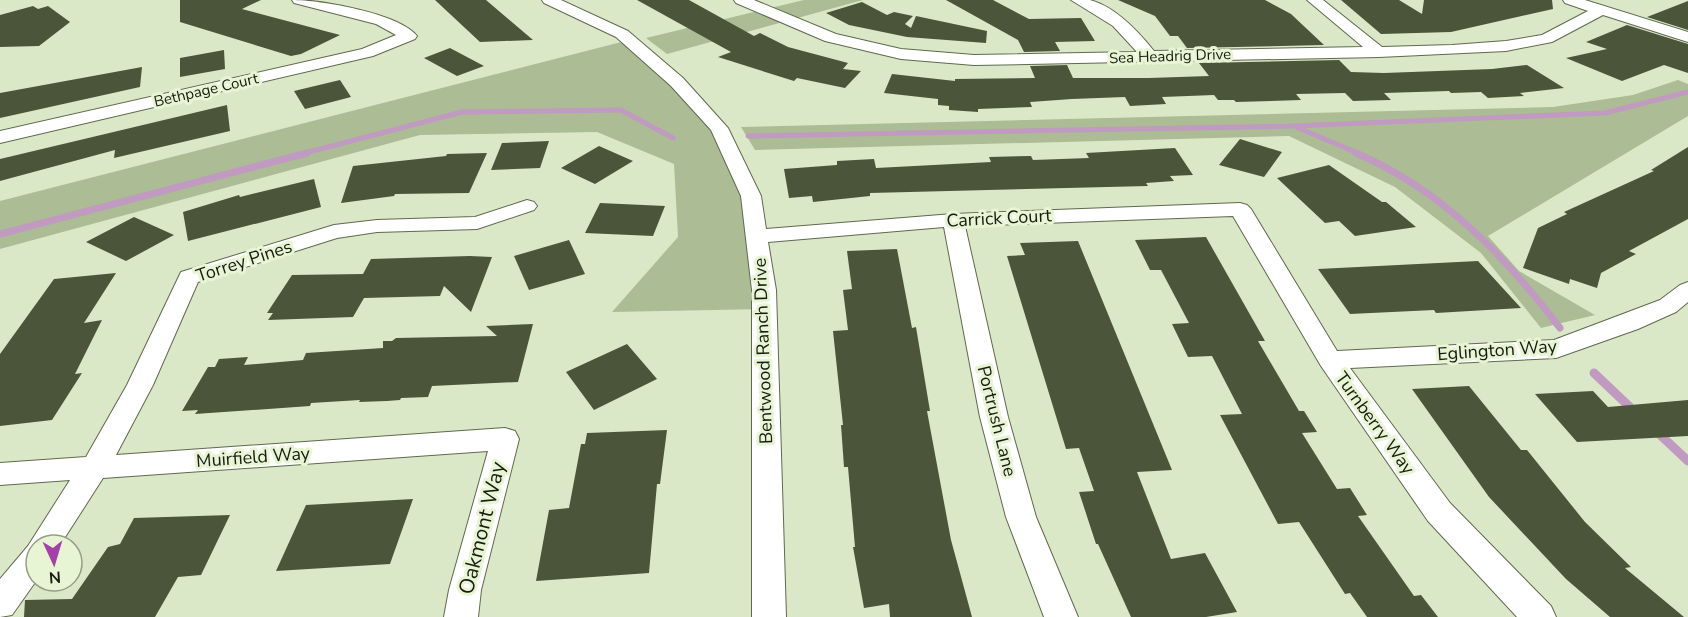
<svg xmlns="http://www.w3.org/2000/svg" width="1688" height="617" font-family="'Nunito Sans',sans-serif">
  <style>
    .green { fill: #acbc94 }
    .lines { fill: none; stroke-linecap: round; stroke-linejoin: round }
    .stream-far2 { stroke: #c09ac0; stroke-width: 5 }
    .stream-far1 { stroke: #c09ac0; stroke-width: 7 }
    .stream { stroke: #c09ac0; stroke-width: 9 }
    .building { fill: #4b553a }
    .street-casing { stroke: #5e694e; stroke-width: 2 }
    .street { fill: #fff; fill-rule: evenodd }
    .labels { text-anchor: middle; stroke-width: 6; stroke-linejoin: round; paint-order: stroke }
    .far-street-label { font-size: 15px; fill: #171b10; stroke: #e8f5d5 }
    .street-label { font-size: 18px; fill: #171b10; stroke: #e8f5d5 }
    .near-street-label { font-size: 21px; fill: #171b10; stroke: #e8f5d5 }
  </style>
  <rect width="100%" height="100%" fill="#dbe8c8"/>
  <path class="green" d="M804,0h59l-196,54 -21,-16z
    M629,40l90,88 32,68 13,113 -152,3 66,-75 -4,-73 -77,-32 -177,3 -420,114v-48z
    M1678,80l10,4v32l-200,120 31,35 76,44 -54,13 -60,-75 -86,-66 -106,-51 -534,14 -14,-23 812,-20 80,-12z"/>
  <g class="lines">
    <path class="stream-far2" d="M1296,127l64,27
      M748,136l545,-10 312,-13 83,-21
      M301,154l161,-42 159,-2 52,28"/>
    <path class="stream-far1" d="M1356,153c86,37 148,102 204,175
      M0,234l307,-81"/>
    <path class="stream" d="M1594,373l40,38
      M1656,431l32,30"/>
  </g>
  <path class="building" d="M180,0h81l-19,9 98,26 -39,19 -10,2 -111,-34z
    M435,0h51l47,40 -53,2z
    M637,0h52l65,36 6,-3 28,14 60,16 -5,6 18,2 -16,17 -48,-10 -3,3 -76,-24 13,-5z
    M946,0h47l36,19 52,-1 14,23 -40,1 5,9 -36,1 -6,-12z
    M1118,0h147l26,14 33,31 -137,3 -9,-12h-8l-15,-20z
    M1341,0h58l23,14 2,-14h128l1,9 -102,23 -70,2z
    M1688,1v29l-41,-13z
    M862,2l25,13 7,-3 19,4 -8,8 6,4 5,-12 71,15 -1,12 -79,-6 -58,-12 -23,-12z
    M33,6l5,3 10,-3 22,16 -31,24 -39,1v-32z
    M1627,25l61,19v29l-24,-8 -42,16 -56,-23 41,-9 -21,-7z
    M450,48l34,18 -27,10 -33,-18z
    M224,50l1,19 -45,8v-19z
    M1339,60l12,12 33,1 108,-4 35,-4 37,23 -44,5 4,3 -36,2 -7,-6 -30,1 -2,-2 -65,2 7,7 -38,1 -8,-8 -49,1 5,6 -65,2 -2,-2h-16l-4,-5 -52,2 4,7 -36,2 -5,-9 -53,2 -42,3 2,5 -54,2v3l-29,-2v-4l-11,-1v-6l-54,-6 8,-19 63,7v-2l80,-1 -5,-12 37,-1 6,13h76l60,-2 -10,-13z
    M142,67l-2,20 -140,31v-25z
    M340,80l11,17 -46,12 -11,-18z
    M227,105l3,26 -116,27 1,-8 -115,31v-22z
    M1240,139l42,13 -18,25 -45,-12z
    M549,141l-9,27 -49,2 11,-27z
    M599,146l34,15 -38,23 -34,-16z
    M1688,147v72l-59,32 7,3 -35,19 -4,15 -27,-9 -1,5 -46,-16 15,-40 29,-14 -3,-2 90,-41 -3,-1z
    M1175,148l18,27 -23,1 4,5 -28,2 2,3 -278,7v3l-57,6 -1,-6 -23,2 -5,-29 53,-4v-4l37,-2 2,9 115,-6 -2,-5 42,-1 2,4 56,-2 -3,-5z
    M487,153l-18,40 -74,1 -1,2 -53,7 12,-37 93,-10 1,-2z
    M1329,165l53,37h4l30,25 -61,9 -16,-15 -14,2 -48,-45z
    M314,179l7,28 -133,34 -5,-29 56,-17 1,2z
    M600,203l65,3 -12,30 -68,-3z
    M134,217l40,18 -48,26 -40,-19z
    M1206,237l59,104h-7l41,70h5l13,21 -15,1 35,56 13,-1 17,27 -9,1 56,80 7,-1 17,22h-71l-17,-24 -5,1 -46,-72 -21,2 -58,-109 22,-1 -30,-58 -24,1 -16,-33 17,-1 -28,-53h-11l-15,-30z
    M569,240l16,34 -56,16 -15,-34z
    M1078,241l94,229 -35,2 34,87 34,-6 32,59 -31,5h-75l-33,-73h-2l-17,-52 15,-1 -15,-43 -13,1 -59,-193 18,-1 -5,-12z
    M897,249l15,79 4,-1 14,84h-3l24,129 21,77h-82l-1,-13 -25,4 -11,-61h2l-7,-80h-4l-3,-42h2l-10,-94 15,-1 -5,-40 9,-1 -5,-38z
    M470,256l22,1 -21,55 -27,-26 -4,10 -76,2 -11,19 -85,3 5,-7h-6l25,-38 71,-1 8,-15z
    M1478,261l43,47 -85,5 -2,-3 -84,4 -32,-45z
    M116,273l-32,50 18,-3 -27,54 7,-1 -30,47 -52,6v-72l54,-75z
    M533,324l-15,58 -86,4 -4,11 -27,1 -1,2 -13,1 -28,1 1,-2 -49,3 -1,3 -115,8 3,-4 -16,1 26,-44h7l4,-8 29,-2 -4,8 59,-5 3,-7 77,-5v-7h9l4,-3 101,-2 -11,-10z
    M627,344l30,35 -63,31 -28,-38z
    M1469,386l52,64h6l58,72 46,45 -6,1 59,49h-74l-44,-38 -77,-82 -77,-108z
    M1593,391l15,16 80,-7v36l-111,6 -42,-48z
    M667,430l-7,54h-3l-8,89 -113,8 13,-71 20,-2 12,-64h4l2,-11z
    M413,499l-23,65 -114,7 30,-66z
    M230,515l-29,60 -23,2 -23,40h-131l1,-17 47,-1 36,-52 12,-3 14,-26z"/>
  <g class="lines">
    <defs>
      <path id="street" d="M292,0c28,0 107,13 125,36l-2,3 -42,17 -373,87v-12l362,-82 34,-14 -20,-11 -82,-21z
        M542,0h19l67,31 55,47 45,50 33,68 5,33 187,-15 287,-11 7,2 4,4 86,142 217,-11 106,-40 20,-15 8,-3v20l-12,10 -38,17 -82,29 -206,10 100,135 101,103 5,11h-39l-89,-96 -107,-155 -88,-150 -268,10 43,191 28,100 42,100h-34l-38,-100 -26,-100 -36,-190 -176,15 8,48 10,327h-34v-327l-11,-94 -30,-66 -40,-44 -55,-49 -72,-34z
        M734,0h20l82,34 65,15 73,6 163,-3 -24,-26 -42,-26c6,0 13,0 19,0 26,7 48,31 64,51l209,-4 -56,-47h16l59,47 70,-2 54,-4 36,-6 46,-24 -23,-8 -2,-3h22l103,32v10l-85,-27 -51,27 -46,9 -127,6 -405,8 -73,-6 -76,-18 -89,-38z
        M527,200l7,2 3,4 -3,4 -57,19 -100,3 -40,6 -139,44 -45,103 -37,70 389,-27 10,3 4,8 -38,151 -3,27h-34l5,-27 39,-139 -385,27 -43,67h-24v36l-24,34 -12,2v-38l28,-33 42,-66 -70,5v-22l86,-6 41,-72 54,-113 153,-47 43,-5 98,-3z"/>
    </defs>
    <use href="#street" class="street-casing"/>
    <use href="#street" class="street"/>
  </g>
  <g class="labels">
    <g class="far-street-label">
      <text transform="translate(1170 56) rotate(-2)" y="5">Sea Headrig Drive</text>
      <text transform="translate(206 90) rotate(-13)" y="5">Bethpage Court</text>
    </g>
    <g class="street-label">
      <text transform="translate(999 218) rotate(-3)" y="6">Carrick Court</text>
      <text transform="translate(244 261) rotate(-18)" y="6">Torrey Pines</text>
      <text transform="translate(1497 350) rotate(-4)" y="6">Eglington Way</text>
      <text transform="translate(763 351) rotate(-92)" y="6">Bentwood Ranch Drive</text>
      <text transform="translate(997 421) rotate(76)" y="6">Portrush Lane</text>
      <text transform="translate(1375 423) rotate(54)" y="6">Turnberry Way</text>
      <text transform="translate(253 457) rotate(-4)" y="6">Muirfield Way</text>
    </g>
    <g class="near-street-label">
      <text transform="translate(482 528) rotate(-76)" y="7">Oakmont Way</text>
    </g>
  </g>
  <g transform="translate(54 563) rotate(176)"><circle r="28" fill="#e8f5d5" stroke="#949e86" stroke-width="1.5"/>
  <path d="M0-4.5L10 22L0 15L-10 22Z" fill="#a441a8"/>
  <text y="-9" font-size="16" font-weight="bold" text-anchor="middle" fill="#171b10">N</text>
  </g>
</svg>
